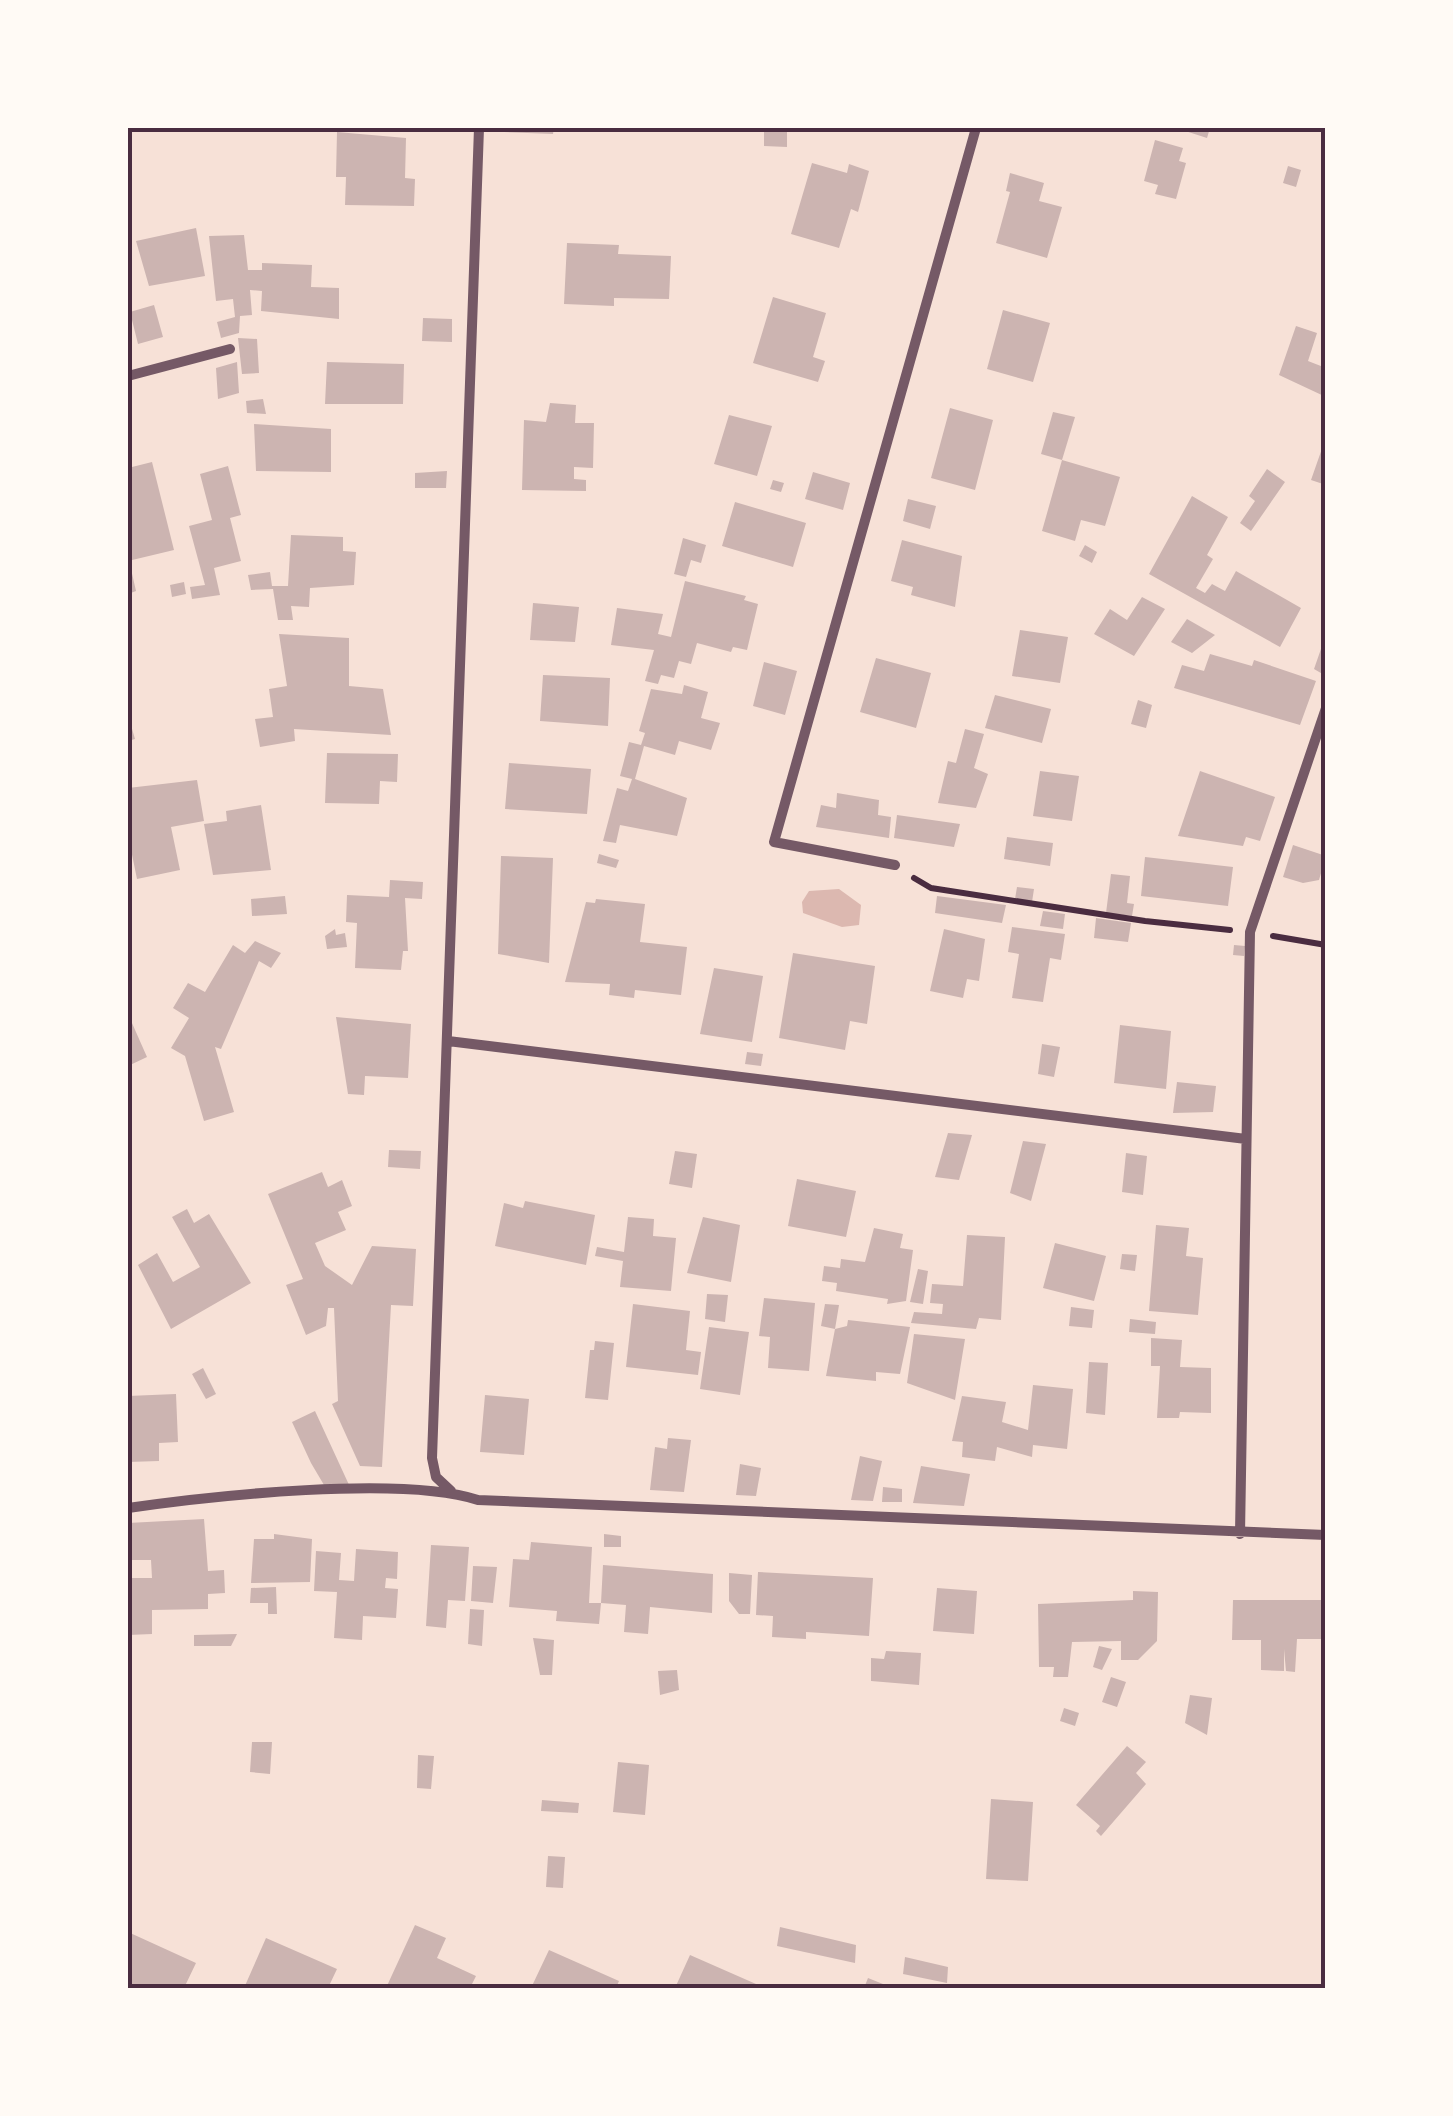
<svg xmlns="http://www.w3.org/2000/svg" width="1453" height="2116" font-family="Arial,sans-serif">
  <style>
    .water { fill: #dcb8b0 }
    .building { fill: #ccb4b1 }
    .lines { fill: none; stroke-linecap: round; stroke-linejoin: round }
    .path { stroke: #4a2c40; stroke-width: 6 }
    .minor { stroke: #755966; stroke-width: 10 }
    .neatline { fill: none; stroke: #4a2c40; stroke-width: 4 }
  </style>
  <rect width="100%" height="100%" fill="#f7e1d7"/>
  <path class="water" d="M839,889l22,16 -2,20 -17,2 -39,-14 -1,-11 7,-11z"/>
  <path class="building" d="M504,128h50l-1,6 -49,-2z
    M764,128h23v19l-23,-1z
    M1176,128h34l-3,10z
    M337,132l69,6 -1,40 10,1 -1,27 -69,-1 1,-28h-10z
    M1155,140l28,8 -4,13 7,2 -10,36 -21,-5 3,-9 -14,-4z
    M812,163l35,10 2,-9 20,7 -11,41 -7,-3 -12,39 -48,-14z
    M1288,166l13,4 -5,17 -13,-4z
    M1010,173l34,10 -5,18 23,6 -15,51 -51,-15 14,-51 -4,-1z
    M196,228l9,48 -56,10 -13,-45z
    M244,235l4,35h14v-7l50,2 -1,22 28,1v31l-78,-8 1,-20 -12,-1 2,25 -12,1 -1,17 -18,5 -4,-16 18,-5 -2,-18 -17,2 -7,-65z
    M567,243l52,2 -1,9 53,2 -2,43 -55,-1v8l-50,-2z
    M773,297l53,16 -13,44 12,4 -7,21 -65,-19z
    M154,305l9,32 -25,7 -8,-32z
    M1003,310l47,13 -17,59 -46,-13z
    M423,318l29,1v23l-30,-1z
    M1296,326l21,7 -9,28 18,7v29l-47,-22z
    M238,338l19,1 2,34 -17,1z
    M237,362l2,31 -21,6 -2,-31z
    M327,362l77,2 -1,40h-78z
    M263,399l3,15 -19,-1 -1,-12z
    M550,403l26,2 -1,18h19l-1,45 -19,-1v12l12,1v11l-64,-1 2,-70 22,2z
    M950,408l43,12 -18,70 -44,-12z
    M1053,412l22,5 -13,43 -21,-6z
    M729,415l43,11 -15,50 -43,-12z
    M254,424l77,5v43l-75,-1z
    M1325,440h1v45l-15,-5z
    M1062,460l58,17 -15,49 -24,-6 -6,21 -33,-10z
    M152,462l22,88 -46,11v-93z
    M228,466l13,49 -11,3 11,43 -27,7 6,27 -28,4 -2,-12 15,-2 -16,-59 23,-6 -12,-46z
    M1267,469l18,13 -34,49 -11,-8 15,-22 -6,-5z
    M447,471l-1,17h-31v-15z
    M813,472l37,11 -7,27 -38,-11z
    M773,480l11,3 -3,9 -11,-3z
    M1192,496l36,21 -21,38 6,4 -17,29 9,5 7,-9 13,7 11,-20 65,37 -21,39 -131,-73z
    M908,499l28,7 -6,23 -27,-8z
    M735,502l71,21 -13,44 -71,-21z
    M291,535l52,2v14l13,1 -2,33 -44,3 -1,19 -18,-1 2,14h-15l-5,-31 -22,1 -3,-15 22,-3 2,14h16z
    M683,538l23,7 -5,18 -10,-3 -5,17 -12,-3z
    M902,540l60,16 -7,51 -44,-12 2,-8 -22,-6z
    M1085,545l12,7 -5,11 -13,-7z
    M131,569l5,22 -8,3v-24z
    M685,581l61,15 -2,4 14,4 -11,46 -14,-3 -2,5 -34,-9 -6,21 -12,-3 -5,17 -13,-3 -3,9 -13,-3 9,-31 -43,-5 6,-37 46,6 -5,20 13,3z
    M184,582l2,12 -14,3 -2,-12z
    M1142,597l23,12 -31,47 -40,-22 16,-25 17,11z
    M533,603l46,4 -4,35 -45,-2z
    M1187,619l28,16 -23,18 -21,-11z
    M1020,630l48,7 -8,46 -48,-7z
    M279,634l70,4v48l34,3 8,46 -97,-6 1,12 -35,6 -5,-28 18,-2 -4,-28 18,-3z
    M1322,646l4,2v28l-12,-7z
    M1210,654l42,12 2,-6 62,21 -16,44 -126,-37 8,-23 22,6z
    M876,658l55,15 -15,55 -56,-16z
    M764,662l33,9 -12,44 -32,-9z
    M543,675l67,3 -2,48 -68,-5z
    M684,685l24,7 -7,26 19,5 -9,27 -32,-9 -4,14 -31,-9 -9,33 52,19 -10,38 -57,-11 -4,18 -13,-2 14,-53 11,3 4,-12 -12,-3 9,-34 12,3 4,-12 -6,-2 12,-42 31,5z
    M995,695l56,14 -9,34 -57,-15z
    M1138,700l14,5 -6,23 -15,-4z
    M128,715l7,24 -7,2z
    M965,729l19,5 -10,34 14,6 -12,34 -38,-5 10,-42 8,2z
    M327,753l71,1 -1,28 -17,-1 -1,23 -54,-1z
    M509,763l82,6 -4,45 -82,-5z
    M1040,771l39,5 -7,45 -39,-5z
    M1200,771l75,26 -15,44 -14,-4 -3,9 -65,-10z
    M197,780l7,41 -33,6 9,43 -43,9 -9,-44 3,-5 -3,1v-43z
    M837,793l42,7 -1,15 13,2 -2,21 -73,-11 5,-22 15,3z
    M261,805l10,65 -58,5 -9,-51 23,-3 -1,-10z
    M897,815l63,9 -6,23 -60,-9z
    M1007,837l46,6 -3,23 -46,-7z
    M1293,845l33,11 -7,24 -16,3 -20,-6z
    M599,854l20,6 -3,8 -19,-5z
    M501,856l52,2 -4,105 -51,-9z
    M1145,857l88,10 -5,39 -87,-10z
    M1111,874l19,2 -3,27 7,1 -2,12 -26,-3z
    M390,880l33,2 -1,17 -17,-1 3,53h-5l-2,19 -46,-2 2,-45 -11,-1 1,-27 42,2z
    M1017,887l17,2 -2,13 -17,-3z
    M285,896l2,18 -35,2 -1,-17z
    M937,896l69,9 -4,18 -67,-10z
    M596,899l49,5 -5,38 47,5 -6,48 -46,-5 -1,8 -25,-3 1,-11 -45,-2 21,-80 9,1z
    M1043,911l22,3 -2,15 -23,-3z
    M1096,918l35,5 -3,19 -34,-4z
    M1012,927l53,7 -4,26 -11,-2 -7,44 -31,-4 7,-44 -11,-2z
    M335,929l1,6 9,-2 2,14 -20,2 -2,-13z
    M944,929l41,10 -6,42 -12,-2 -4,19 -33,-7z
    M255,941l26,12 -10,15 -12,-7 -38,88 -6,-2 19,65 -30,9 -19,-65 -14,-8 18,-30 -16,-10 15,-25 17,9 28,-47 12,8z
    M1234,945l11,1 -1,10 -11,-1z
    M793,953l82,13 -8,58 -17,-3 -5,29 -66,-12z
    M714,968l49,8 -11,66 -52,-8z
    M128,1014l19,43 -19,9z
    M336,1017l75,7 -3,54 -43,-2 -1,19 -16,-1z
    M1120,1025l51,6 -5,58 -52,-6z
    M1042,1044l18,3 -6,30 -16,-3z
    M747,1052l16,2 -2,12 -16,-2z
    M1177,1082l39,4 -3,26 -40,1z
    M948,1133l24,2 -13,45 -24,-3z
    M1023,1141l23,3 -15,57 -21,-8z
    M389,1150l32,1 -1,18 -32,-2z
    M675,1151l22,3 -5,34 -23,-4z
    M1126,1153l21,3 -4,39 -21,-3z
    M322,1172l6,15 14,-7 10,26 -14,6 8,18 -31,13 10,23 27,19 20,-39 44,3 -3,57 -22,-1 -9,162 -22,-1 -28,-62 6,-3 -4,-93h-6l-2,18 -20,9 -20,-50 17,-6 -35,-85z
    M797,1179l59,12 -10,46 -58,-11z
    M525,1201l70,14 -9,50 -91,-19 9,-43 19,5z
    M187,1209l7,14 15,-9 42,69 -80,46 -33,-64 19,-12 16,29 27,-15 -28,-50z
    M628,1217l26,2 -1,17 23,2 -5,53 -51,-4 3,-26 -28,-5 2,-9 27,5z
    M703,1217l37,8 -9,57 -44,-9z
    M1156,1225l33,3 -3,28 17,2 -5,57 -49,-4z
    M874,1228l29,6 -3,14 13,2 -7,51 -19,3 1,-5 -52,-8 1,-8 -15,-2 2,-15 16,2 1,-9 24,3z
    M967,1235l38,2 -4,83 -22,-2 -3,11 -65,-6 3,-11 28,2 1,-10 -13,-1 2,-19 31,2z
    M1055,1243l51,13 -12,45 -51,-13z
    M1122,1254l15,1 -2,16 -15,-2z
    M918,1269l10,2 -5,33 -13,-2z
    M707,1294l21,1 -3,27 -20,-3z
    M764,1298l51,5 -6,68 -41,-3 2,-31 -11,-1z
    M633,1304l57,7 -4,39 15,2 -3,23 -72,-8z
    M825,1304l14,1 -4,24 12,-3 1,-6 62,7 -10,47 -24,-2v9l-50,-5 9,-47 -14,-3z
    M1071,1307l23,3 -2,18 -23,-2z
    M1130,1319l26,3 -1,12 -26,-2z
    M709,1327l40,5 -9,63 -40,-6z
    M914,1334l51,5 -10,61 -48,-17z
    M1151,1338l31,2 -2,27 31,1v45l-31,-1 -1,6h-22l3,-52h-9z
    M595,1341l19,2 -6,57 -23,-2 5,-48h4z
    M1089,1362l19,1 -3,52 -19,-2z
    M203,1368l13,26 -10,5 -14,-25z
    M1033,1385l40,4 -6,60 -34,-4 -1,12 -35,-10 -2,14 -33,-4 1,-15 -11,-1 10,-45 44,6 -4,20 26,8z
    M176,1394l2,48 -19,1v18l-31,1v-66z
    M485,1395l44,4 -5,56 -44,-3z
    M315,1411l35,76 -26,-2 -13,-22 -19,-41z
    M668,1438l23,2 -7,52 -34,-2 5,-43 12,2z
    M860,1456l22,5 -9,40 -22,-1z
    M740,1464l21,4 -5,28 -20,-1z
    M921,1466l49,8 -6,32 -51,-3z
    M883,1487l19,2v13h-20z
    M204,1519l4,52 16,-1 1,23 -17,1v15l-56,1v24l-24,1v-57h24l-1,-18h-21l-2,-37z
    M274,1534l38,5 -2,43 -59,1 3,-44h20z
    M604,1534l17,2v11h-17z
    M531,1542l61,5 -3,56h12l-2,21 -43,-3 1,-10 -48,-4 4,-48 16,1z
    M431,1545l38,2 -4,54 -17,-1 -2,28 -20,-2z
    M356,1549l42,3 -1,27 -11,-1 -1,10 13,1 -2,29 -33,-2 -1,24 -28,-2 3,-46 -23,-1 2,-40 25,2 -2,27 15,1z
    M603,1565l110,9 -1,39 -62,-6 -2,27 -24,-2 2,-27 -25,-2z
    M473,1566l24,1 -4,36 -22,-2z
    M758,1572l115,6 -4,58 -63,-4v7l-34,-2 1,-21 -17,-1z
    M729,1573l23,2 -2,39h-11l-10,-13z
    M276,1587l1,27h-9v-11h-18l1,-15z
    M937,1588l40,3 -3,43 -41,-3z
    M1133,1591l25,1 -1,49 -19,19h-17v-19l-49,1 -4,35h-15l1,-10h-15l-1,-63 95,-4z
    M1233,1600h93v39h-29l-2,33 -9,-1 -2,-22v22l-23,-1v-30h-29z
    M470,1609l14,1 -2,36 -14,-2z
    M237,1634l-6,12h-37v-11z
    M533,1638l21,2 -2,35h-12z
    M1099,1646l13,3 -10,21 -9,-3z
    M886,1651l35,2 -2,32 -48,-4v-23l13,1z
    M677,1670l2,20 -19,5 -2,-24z
    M1111,1677l15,5 -9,25 -15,-5z
    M1190,1695l22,3 -5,37 -22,-12z
    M1064,1708l15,5 -4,13 -15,-5z
    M252,1742h20l-2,32 -20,-2z
    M1127,1746l19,16 -10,11 10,11 -45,52 -5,-5 4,-5 -24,-21z
    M418,1755l16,1 -3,33 -14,-1z
    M618,1762l31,3 -4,50 -32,-3z
    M991,1799l42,3 -5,79 -42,-2z
    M542,1800l37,3 -1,10 -37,-2z
    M548,1856l17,1 -2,31 -17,-1z
    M415,1925l31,13 -9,20 39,18 -6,12h-84z
    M780,1927l76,18 -1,18 -78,-17z
    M128,1932l68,31 -12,25h-56z
    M266,1938l71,31 -9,19h-84z
    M549,1950l70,31 -3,7h-85z
    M690,1955l75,33h-90z
    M905,1957l43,10 -1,16 -44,-9z
    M868,1978l25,10h-29z"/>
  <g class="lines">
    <path class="path" d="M914,878l17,10 214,33 85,9
      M1273,936l53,9"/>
    <path class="minor" d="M128,376l102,-27
      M895,865l-121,-23 202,-714
      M448,1041l798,98
      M451,1491l-15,-14 -4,-19 47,-1330
      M128,1508c83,-12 274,-33 350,-8l848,35
      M1240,1534l10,-602 76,-224"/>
  </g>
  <rect width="1453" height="2116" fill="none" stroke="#fffaf5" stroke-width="260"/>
  <rect x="130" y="130" width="1193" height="1856" class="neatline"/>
</svg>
